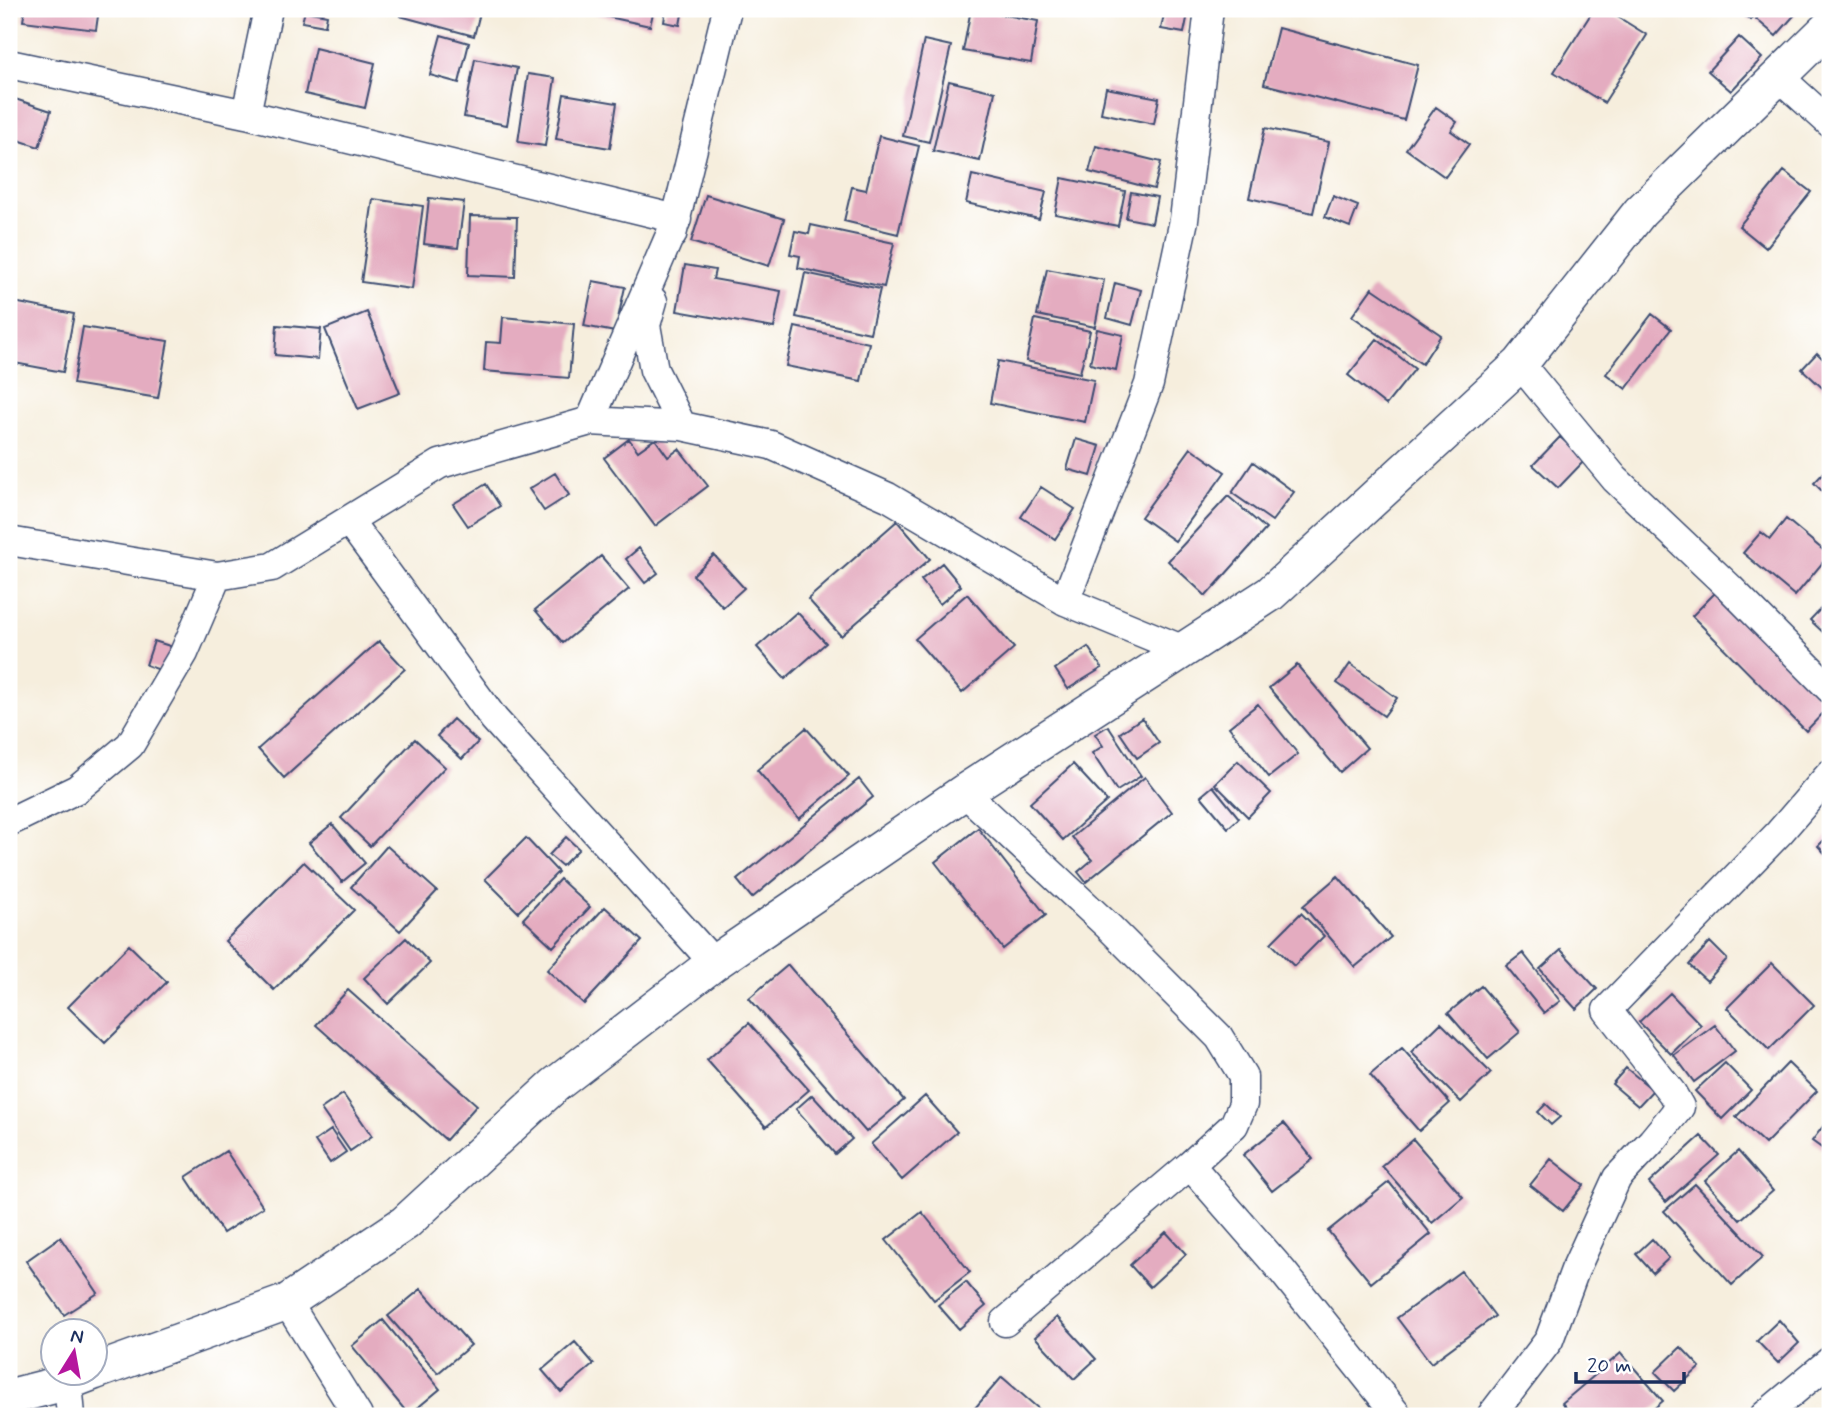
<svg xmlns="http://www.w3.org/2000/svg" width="1839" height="1425" font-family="Mynerve,sans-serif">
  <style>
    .building { fill: #e4acc0 }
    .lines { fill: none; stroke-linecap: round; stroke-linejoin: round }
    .minor-casing { stroke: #3c4c71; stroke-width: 31 }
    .tertiary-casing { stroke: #3c4c71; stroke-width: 38 }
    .minor { stroke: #fff; stroke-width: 28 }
    .tertiary { stroke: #fff; stroke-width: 35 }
  </style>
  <rect width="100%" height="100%" fill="#fff"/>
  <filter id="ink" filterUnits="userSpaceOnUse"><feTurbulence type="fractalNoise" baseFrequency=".0143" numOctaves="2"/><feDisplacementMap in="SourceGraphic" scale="14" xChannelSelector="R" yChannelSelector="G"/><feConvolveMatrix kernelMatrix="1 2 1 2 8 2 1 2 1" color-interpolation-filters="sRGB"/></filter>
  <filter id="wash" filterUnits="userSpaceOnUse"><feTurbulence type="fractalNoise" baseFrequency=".00686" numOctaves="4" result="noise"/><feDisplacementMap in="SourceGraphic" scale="28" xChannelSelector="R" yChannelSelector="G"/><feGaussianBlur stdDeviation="1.57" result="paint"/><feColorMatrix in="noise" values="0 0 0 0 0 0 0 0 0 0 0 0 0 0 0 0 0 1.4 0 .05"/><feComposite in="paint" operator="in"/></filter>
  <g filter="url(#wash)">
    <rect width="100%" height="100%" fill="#f6eedd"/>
    <g id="blocks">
      <path class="building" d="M25,9h74l-3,21 -73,-9z
        M402,9h79l-7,27 -74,-20z
        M572,9h82l-4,17z
        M666,9h17l-3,16 -16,-3z
        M971,9l67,12 -7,42 -68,-12z
        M1165,9h24l-5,24 -23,-4z
        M1594,9h11l42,26 -43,68 -50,-31z
        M1735,9h24l-8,11z
        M1765,9h35l-24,27 -20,-17z
        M305,11l22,4 -2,11 -23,-4z
        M1278,28l140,37 -14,55 -140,-36z
        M441,35l28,8 -10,40 -29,-8z
        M1739,37l23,21 -31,33 -23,-20z
        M924,40l27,6 -22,96 -26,-6z
        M315,48l60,15 -10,45 -60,-14z
        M475,59l42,9 -10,57 -43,-8z
        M528,74l27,4 -10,68 -27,-4z
        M949,81l46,11 -15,69 -47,-10z
        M1106,88l53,10 -5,26 -53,-11z
        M564,94l53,9 -7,45 -54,-9z
        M9,97l42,14 -12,36 -30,-10z
        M1436,107l21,15 -6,9 18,13 -24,33 -39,-28z
        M1265,128l64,14 -16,71 -64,-15z
        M879,136l40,10 -21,88 -54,-13 8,-34 14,3z
        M1096,146l65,16 -7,27 -65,-17z
        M1784,171l27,21 -45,56 -27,-22z
        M972,175l74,17 -7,27 -73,-16z
        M1062,178l63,13 -7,35 -63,-12z
        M1131,192l26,5 -5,26 -26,-5z
        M706,195l78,24 -15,47 -78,-24z
        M1333,196l25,10 -8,21 -25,-10z
        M429,198l35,4 -6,46 -34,-4z
        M373,199l50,7 -11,83 -51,-7z
        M470,216l47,1 -2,60 -47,-2z
        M811,225l83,18 -10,44 -86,-19 2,-12 -10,-2 5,-23 14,3z
        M685,265l30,5 -2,9 68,12 -7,37 -97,-17z
        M1047,269l57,11 -9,47 -58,-12z
        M805,273l75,16 -10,44 -74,-16z
        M593,281l32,6 -10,45 -31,-6z
        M1115,283l26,7 -9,35 -25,-7z
        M1372,288l69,47 -19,29 -70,-48z
        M9,301l65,13 -11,58 -54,-10z
        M367,312l33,81 -42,16 -33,-80z
        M1652,314l19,15 -45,60 -20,-15z
        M503,317l71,7 -5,54 -85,-7 2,-29 15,1z
        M1035,319l55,12 -10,42 -54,-12z
        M277,325l44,4 -3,30 -43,-4z
        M83,327l85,14 -10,57 -85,-14z
        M795,327l74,16 -8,38 -75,-15z
        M1097,329l26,6 -7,35 -26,-6z
        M1377,339l38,30 -29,36 -38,-30z
        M1817,353l13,13v29l-28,-26z
        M998,361l96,19 -9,42 -95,-19z
        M1560,437l25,23 -27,28 -25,-23z
        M629,439l9,12 17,-12 13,18 11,-8 29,37 -53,40 -51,-68z
        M1076,439l24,7 -9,30 -24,-7z
        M1191,448l34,24 -50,69 -34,-24z
        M1253,462l41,30 -22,29 -40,-28z
        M1830,466v33l-16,-16z
        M555,473l14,22 -25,16 -15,-22z
        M486,484l14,22 -32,20 -15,-22z
        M1041,487l34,22 -20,30 -34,-22z
        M1228,496l38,33 -60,67 -38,-35z
        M1786,519l43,36 -34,41 -52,-43 18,-21 9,7z
        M897,521l33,38 -89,77 -33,-37z
        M639,548l19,25 -13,10 -19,-24z
        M714,555l30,33 -21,19 -30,-32z
        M601,556l28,33 -66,54 -28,-33z
        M942,563l19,23 -21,18 -19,-24z
        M1715,593l114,114 -23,24 -114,-115z
        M967,594l47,54 -52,45 -47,-54z
        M1830,599v40l-20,-19z
        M797,612l29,31 -41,36 -28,-32z
        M154,641l22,7 -8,25 -22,-8z
        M379,641l26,28 -121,109 -26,-29z
        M1088,647l14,21 -34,21 -13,-20z
        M1350,664l47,34 -13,18 -47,-33z
        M1297,665l70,83 -27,24 -71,-84z
        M1258,704l40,50 -29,23 -40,-50z
        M1142,718l17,25 -22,15 -17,-25z
        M453,719l25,23 -16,17 -25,-23z
        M1108,726l33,50 -24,15 -25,-38 11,-7 -8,-12z
        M806,728l43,48 -50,43 -42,-49z
        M415,739l30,28 -75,79 -29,-28z
        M1238,761l33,32 -23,24 -33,-33z
        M1073,764l34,37 -44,39 -33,-37z
        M1145,777l27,35 -86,70 -8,-10 14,-12 -20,-23z
        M859,779l14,18 -121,101 -15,-18z
        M1213,786l26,32 -11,10 -27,-32z
        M332,824l33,39 -23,19 -33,-39z
        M978,828l68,87 -43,34 -68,-87z
        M1830,834v25l-12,-13z
        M566,837l13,12 -17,17 -13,-11z
        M526,838l32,34 -40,40 -33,-33z
        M387,846l50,45 -37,40 -49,-44z
        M304,862l50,48 -80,80 -49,-49z
        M1338,876l53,61 -36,30 -52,-61z
        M560,879l30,28 -37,40 -30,-28z
        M605,907l37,34 -58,63 -37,-34z
        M1301,913l23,23 -30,30 -23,-23z
        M406,938l24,25 -42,41 -24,-26z
        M1710,942l17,17 -20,22 -18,-16z
        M129,945l38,37 -62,61 -37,-36z
        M1561,950l36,39 -21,20 -36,-40z
        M1523,953l37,48 -16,12 -38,-47z
        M1772,963l42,42 -45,45 -42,-42z
        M788,965l116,135 -38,32 -117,-134z
        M1481,986l39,46 -32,27 -40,-46z
        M348,990l129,115 -31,35 -130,-115z
        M1670,993l31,32 -30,29 -32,-32z
        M749,1023l60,67 -43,37 -59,-67z
        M1441,1023l50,50 -30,29 -50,-50z
        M1715,1025l20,26 -41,31 -20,-27z
        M1402,1048l48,55 -31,28 -49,-56z
        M1725,1063l26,27 -29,29 -27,-28z
        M1788,1063l29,28 -52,53 -29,-27z
        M1626,1068l27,22 -15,16 -26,-22z
        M343,1094l29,42 -22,15 -29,-42z
        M812,1095l40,44 -17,15 -39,-45z
        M925,1096l32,36 -55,48 -31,-36z
        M1546,1104l14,13 -9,8 -13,-13z
        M1830,1117v37l-18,-13z
        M1284,1123l29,36 -41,32 -29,-36z
        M331,1130l15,22 -16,11 -15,-22z
        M1701,1136l18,19 -53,47 -17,-19z
        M1413,1139l50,58 -31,26 -50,-57z
        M226,1151l37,56 -40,26 -37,-56z
        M1738,1151l35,40 -33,29 -35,-39z
        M1551,1159l33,26 -21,26 -33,-26z
        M1389,1182l42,52 -60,49 -43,-52z
        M1695,1184l68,73 -31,28 -68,-74z
        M922,1212l48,60 -36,28 -48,-60z
        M1166,1232l20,22 -36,33 -20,-22z
        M60,1237l38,56 -34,22 -38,-54z
        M1652,1239l17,19 -16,15 -17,-19z
        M1461,1271l34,45 -64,47 -34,-45z
        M966,1282l20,24 -27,23 -21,-24z
        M421,1289l50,56 -33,28 -50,-57z
        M1057,1317l39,42 -22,20 -39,-42z
        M383,1320l57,69 -31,26 -57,-69z
        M1779,1320l20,23 -21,20 -21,-22z
        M575,1342l19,22 -33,28 -19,-22z
        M1681,1347l19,20 -26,24 -19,-19z
        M1621,1353l42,48 -18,15h-72l-11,-13z
        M1002,1377l45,39h-79z"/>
    </g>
  </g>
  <g filter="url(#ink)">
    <use href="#blocks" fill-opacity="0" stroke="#3c4c71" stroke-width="2"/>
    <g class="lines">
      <defs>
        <path id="minor" d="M9,64l237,50 431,105 -87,202
          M1779,77l51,46
          M246,114l22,-105
          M672,235l55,-226
          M653,301l-7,24 8,45 28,56
          M1520,364l95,115 115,109 100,101
          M349,521l145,198 220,244
          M9,541l208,35 55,-9 168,-103 150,-43 92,5 89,19 117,52 177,104 119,49
          M1065,601l84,-217 35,-164 25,-211
          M964,792l145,135 110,110 24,39v28l-9,21 -44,40 -185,157
          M9,822l68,-33 53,-44 54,-92 33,-77
          M1190,1165l93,107 115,144
          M287,1302l71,114
          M68,1382l3,34
          M1491,1416l58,-76 26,-70 42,-92 35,-37 28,-34 -8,-14 -65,-83 172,-177 51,-59
          M1764,1416l66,-55"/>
        <path id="tertiary" d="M94,1372l193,-70 118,-79 150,-138 159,-122 250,-171 306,-198 250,-230 120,-152 190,-186
          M9,1397l59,-15 26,-10"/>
      </defs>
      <use href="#minor" class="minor-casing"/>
      <use href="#tertiary" class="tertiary-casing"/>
      <use href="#minor" class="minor"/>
      <use href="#tertiary" class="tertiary"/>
    </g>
  </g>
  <rect width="1839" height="1425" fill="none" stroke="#fff" stroke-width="35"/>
  <g transform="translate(74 1352) rotate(11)"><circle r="33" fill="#ffffff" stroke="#a4acbf" stroke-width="2"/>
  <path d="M0-5L12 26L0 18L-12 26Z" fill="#b5179e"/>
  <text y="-10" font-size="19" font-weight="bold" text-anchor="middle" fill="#1b2f5e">N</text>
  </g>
  <path d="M1576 1372v10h108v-10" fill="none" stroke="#1b2f5e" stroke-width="3.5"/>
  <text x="1587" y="1372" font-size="21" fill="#1b2f5e" stroke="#ffffff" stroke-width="5" paint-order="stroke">20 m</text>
</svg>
